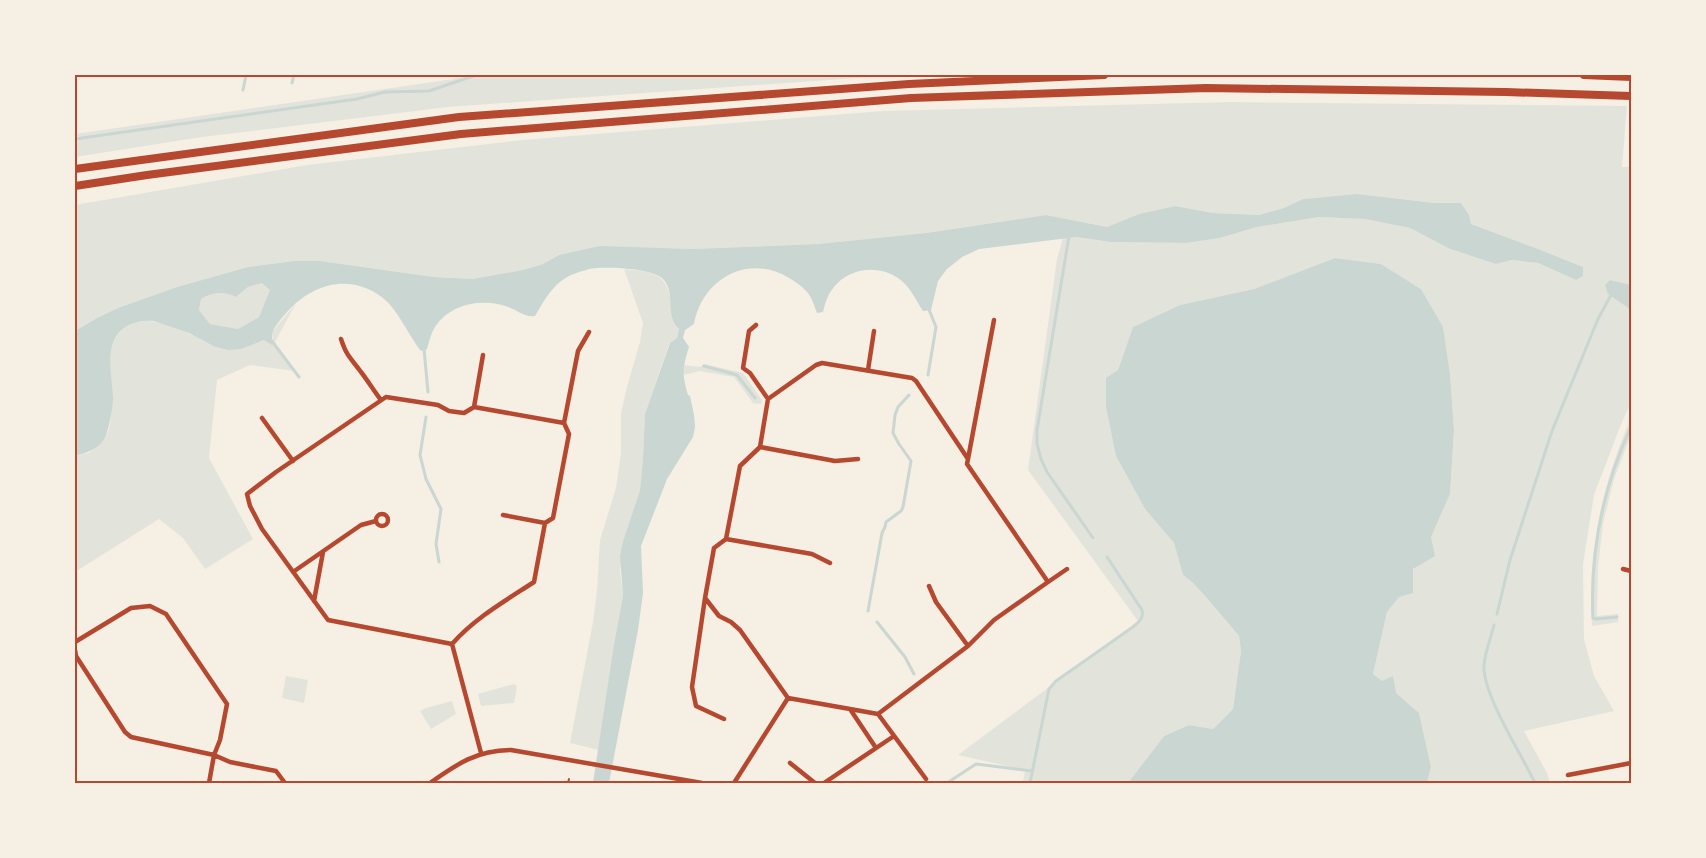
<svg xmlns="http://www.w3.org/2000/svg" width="1706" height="858" font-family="'Golos Text',sans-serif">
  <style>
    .green { fill: #e2e4dc }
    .water { fill: #c9d6d2; fill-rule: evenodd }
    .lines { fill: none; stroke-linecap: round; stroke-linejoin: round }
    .stream { stroke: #c9d6d2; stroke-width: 3 }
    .path { stroke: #b5482f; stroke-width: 2 }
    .minor { stroke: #b5482f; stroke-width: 4.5 }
    .motorway { stroke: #b5482f; stroke-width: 8 }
    .neatline { fill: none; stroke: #b5482f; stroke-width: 2 }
  </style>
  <rect width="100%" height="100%" fill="#f6efe4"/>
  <path class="green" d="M460,75h439l-451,32 -246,30 -127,20v-23l378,-55z
    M1229,102l398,4 -5,61h8l1,-12v130l-21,-5 -2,14 23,16v92l-11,25 -26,68 -11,69 1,75 10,37 20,35 -90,20 23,42 3,10h-123l4,-16 -12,-54 -46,-39 14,-62 12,-15 32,-60 19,-43 4,-64 -4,-56 -7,-46 -22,-39 -40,-25 -46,-6 -81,31 -74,16 -47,22 -15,43 -12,24 10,62 29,53 29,34 9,32 10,8 13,14 33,39 2,15 -8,58 -20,20 -24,-4 -25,11 -36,47h-105l2,-13 -67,-15 180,-134 -110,-151 29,-211 6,-21 13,-1 35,5 75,1 34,-5 37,-11 62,-10 46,2 45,9 40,21 46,15 16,-4 26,3 38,17 7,-4v-9l-45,-18 -67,-25 -2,-9 -8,-12h-26l-78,-9 -54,5 -19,9 -25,7 -46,-2 -38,-7 -36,8 -32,13 -61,-12 -120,18 -108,11 -127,5 -52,-1 -80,7 -16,9 -20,6 -51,9 -38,-2 -114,-16h-26l-46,6 -71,20 -59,21 -21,10 -22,13v-126l232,-40 215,-25 361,-29z
    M624,269c27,3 43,2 47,34 1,11 2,17 8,26l-2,9 -8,6 -24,70 -2,44 -3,32 -17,51 -3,30 3,25 -9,48 -15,106 -29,-7 23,-121 4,-32 3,-50 16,-52 5,-35v-40l6,-26 13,-45 3,-19z
    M262,283l9,7 -12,27 -21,12 -28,-5 -11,-14 2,-11c12,-7 22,-8 35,-2l12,-10z
    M296,303l-21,39 19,29 -44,-6 -33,15 -8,78 44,81 -48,30 -22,-31 -24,-19 -84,53v-116c4,-1 9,-2 13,-3 47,-21 3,-92 33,-122 19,-19 48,-7 69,3 8,3 16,10 24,12 8,2 21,4 28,2 4,0 8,-4 13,-5 5,-2 11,-3 18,-4v-8z
    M704,364l39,9 19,27 -1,4 -8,-1 -19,-26 -34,-6 -17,4v-10l17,2z
    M1631,418v17l-17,44 -11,45 -5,43 -1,49 21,-2v8l-26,4c-5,-72 10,-142 39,-208z
    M286,676l22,4 -4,23 -22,-5z
    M514,684l3,2 -3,17 -33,3 -3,-12z
    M452,701l4,13 -25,15 -11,-18 6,-3z"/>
  <path class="water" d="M1357,194l78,9h26l8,12 2,9 67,25 45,18v9l-7,4 -38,-17 -26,-3 -16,4 -46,-15 -40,-21 -45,-9 -46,-2 -62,10 -37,11 -34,5 -75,-1 -35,-5 -97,12 -17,8 -15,12 -9,12 -7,29 -8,1c-7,-11 -14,-26 -25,-33 -20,-14 -49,-10 -64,9 -6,7 -9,16 -11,25l-6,1c-2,-5 -4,-12 -7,-17 -5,-8 -14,-14 -21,-18 -41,-25 -87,1 -95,46l-9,6 -2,8 6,9c-7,22 -7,27 -1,48l2,1 4,19 1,12 -2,10 -26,42 -26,67 2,47 -5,37 -29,153h-16l21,-139 9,-48 -3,-40 3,-15 17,-51 3,-32 2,-44 25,-71 7,-5 2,-9c-3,-3 -6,-7 -7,-12 -3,-13 1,-29 -10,-39 -12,-10 -58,-12 -73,-9 -10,3 -21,6 -29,13 -11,9 -18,22 -25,34 -9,2 -18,-6 -27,-9 -25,-9 -57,-4 -73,20 -4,6 -6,15 -8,22l-6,2c-12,-15 -23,-41 -38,-53 -32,-25 -70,-15 -96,14 -4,5 -11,12 -14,19 -1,4 -1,9 -1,14l-8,-5 -23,9 -13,1 -15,-4 -24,-13 -35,-12c-8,-1 -16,0 -23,3 -31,14 -18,52 -18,76 -1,12 -3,22 -6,32 -1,3 -2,7 -4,9 -6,9 -18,12 -28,15v-125l22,-13 21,-10 59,-21 71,-20 46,-6h26l114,16 38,2 51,-9 20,-6 16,-9 41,-9 91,3 127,-5 108,-11 120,-18 61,12 32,-13 36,-8 38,7 46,2 25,-7 19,-9zM262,283l8,7 -11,27 -21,12 -28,-5 -11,-14 2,-11c12,-7 22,-8 35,-2l12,-10z
    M1335,258l46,6 40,25 22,38 7,47 4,56 -4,64 -19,43 4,19 -22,13v24l-14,4 -12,15 -14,62 9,7 11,-5 3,17 23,20 12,54 -4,16h-299l36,-47 25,-11 24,4 20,-20 8,-58 -2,-15 -33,-39 -13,-14 -10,-8 -9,-32 -29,-34 -29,-53 -10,-50v-28l12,-8 15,-43 47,-22 74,-16z
    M1610,280l21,5v25l-23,-16 -3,-9z"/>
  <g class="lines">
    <path class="stream" d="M292,83l2,-8
      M243,90l3,-15
      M75,139l282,-40 28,-7 44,-1 47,-16
      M1069,236l-32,194v14l4,15 6,13 46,66
      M271,340l28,37
      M424,349l4,43
      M704,366l33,9 18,23
      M928,375l8,-48 -8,-20
      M426,417l-6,38 6,24 15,30 -5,35 3,18
      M868,611l14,-78 3,-6 1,-5 15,-11 2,-4 8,-46 -12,-17 -6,-11 2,-18 3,-8 11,-12
      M1497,614l13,-54 42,-129 46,-112 13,-24
      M1617,617l-21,2 -3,-1c-3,-65 10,-131 38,-191
      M877,622l28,35 9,17
      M1494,625c-3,13 -9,27 -10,40 -2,29 38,90 51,118
      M947,783l29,-19 56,7
      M1030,783l19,-94 7,-8 77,-54c6,-5 11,-9 9,-17l-35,-53"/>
    <path class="path" d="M568,783l1,-4"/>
    <path class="minor" d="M756,325l-7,6 -6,37 7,5 18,26
      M341,339c6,18 9,18 20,33 7,9 13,19 20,28
      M868,370l6,-39
      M474,407l9,-52
      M262,418l31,43
      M564,423l14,-72 11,-19
      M760,447l75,14 23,-2
      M968,459l26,-139
      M376 520a6 6 0 1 1 12 0a6 6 0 1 1-12 0Z
      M503,515l42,8
      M726,539l86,15 18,9
      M1623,569l8,2
      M293,572l68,-47 15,-4
      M1048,582l19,-13
      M929,586l7,16 32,44
      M705,598l-13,89 4,19 28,13
      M314,601l9,-49
      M75,642l56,-34 19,-2 16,8 61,90 -7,36 -6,15 16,7 46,9 9,12
      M452,644c23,-26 53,-43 82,-62l11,-59 8,-5 16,-84 -5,-11 -90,-16 -10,6 -15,-2 -11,-6 -52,-8 -110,75 -29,22 3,12 12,23 66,91 124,24 29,109
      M75,650l1,6 49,76 6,5 83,18 -5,28
      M788,698l62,11
      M878,714l48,65
      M790,763l25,20
      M1568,775l63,-12
      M430,783c27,-19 47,-33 81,-33l191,33
      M734,783l54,-85 -48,-68 -9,-8 -12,-6 -14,-18 9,-50 12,-9 14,-73 20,-19 8,-48 48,-34 6,-2 90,15 4,3 52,78 -1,5 81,118 -54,38 -26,26 -90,68 -28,-5 26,39
      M824,783l70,-47"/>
    <path class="motorway" d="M1584,75l47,2
      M75,169l384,-52 450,-33 195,-9
      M75,186l72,-11 314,-41 450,-36 295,-10 300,4 125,4"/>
  </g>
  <rect width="1706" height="858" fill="none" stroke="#f6efe4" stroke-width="153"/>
  <rect x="76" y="76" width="1554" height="706" class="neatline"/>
</svg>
